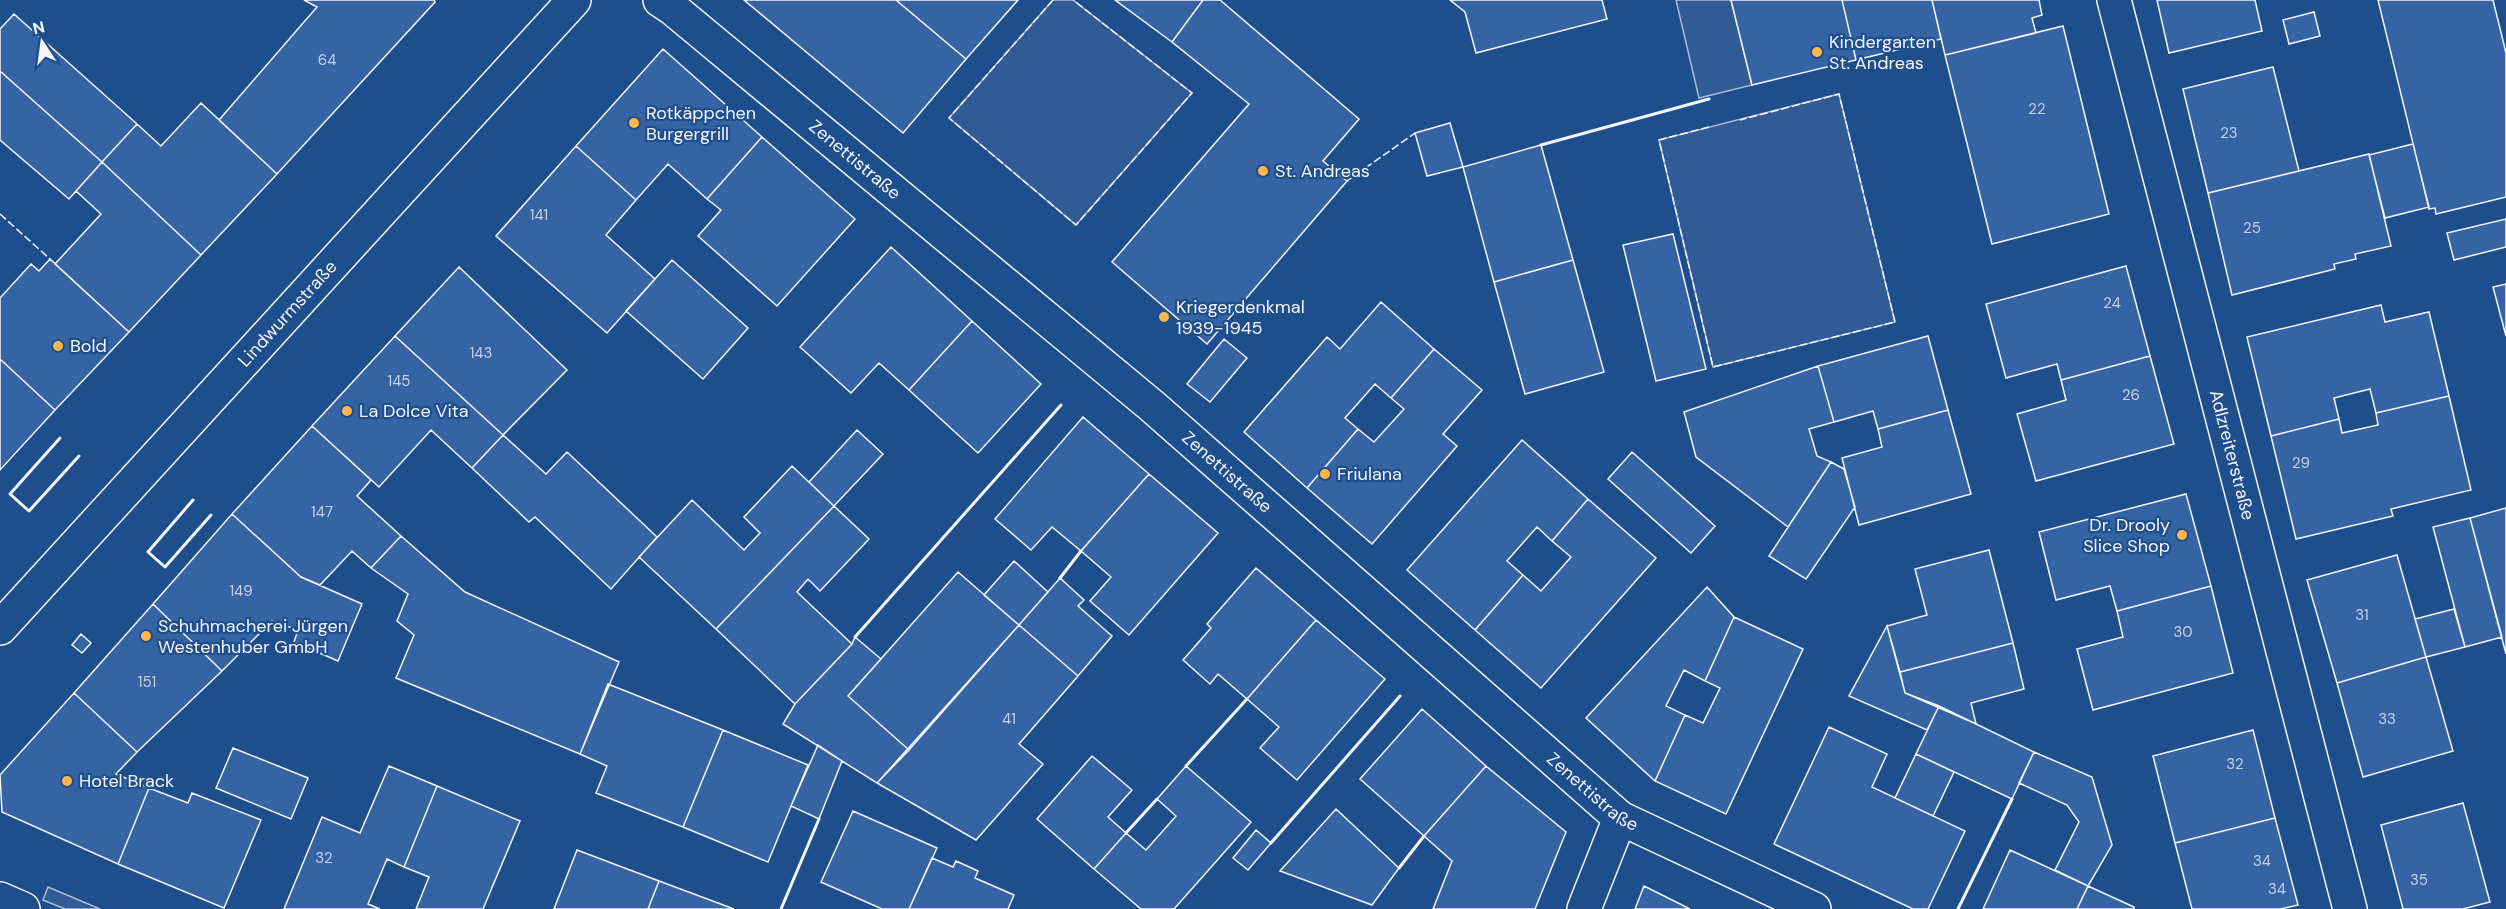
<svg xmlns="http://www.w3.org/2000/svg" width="2506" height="909" font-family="'DM Sans',sans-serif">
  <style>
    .built { fill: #305b95; stroke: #a8bbd7; stroke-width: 1.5 }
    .building { fill: #3563a3; stroke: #f2f6ff; stroke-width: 1.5 }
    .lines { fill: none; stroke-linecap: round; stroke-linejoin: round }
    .minor-casing { stroke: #f2f6ff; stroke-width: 36 }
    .major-casing { stroke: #f2f6ff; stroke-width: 36 }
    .minor { stroke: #1f4e8c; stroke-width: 33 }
    .major { stroke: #1f4e8c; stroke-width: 33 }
    .fence { stroke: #f2f6ff; stroke-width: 1.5; stroke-dasharray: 8 3; stroke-linecap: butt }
    .wall { stroke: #f2f6ff; stroke-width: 3 }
    .poi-dot { fill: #ffb74d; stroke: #1f4e8c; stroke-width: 2 }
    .labels { text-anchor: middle; stroke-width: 4.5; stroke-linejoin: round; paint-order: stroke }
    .number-label { font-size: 15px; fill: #c3d1e8 }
    .poi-label { font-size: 18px; fill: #f2f6ff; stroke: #1f4e8c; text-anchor: start }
    .street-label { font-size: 18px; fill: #f2f6ff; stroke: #1f4e8c }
  </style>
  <rect width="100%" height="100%" fill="#1f4e8c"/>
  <path class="built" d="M1053,0h20l119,93 -116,132 -127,-107z
    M1676,0h55l21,85 -53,13z
    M1839,94l56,228 -182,45 -54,-227z
    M48,887l52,22h-35l-22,-9z"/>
  <path class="building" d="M304,0h130l1,2 -158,172 -58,-54 98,-113z
    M744,0h152l70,59 -63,74z
    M896,0h122l-52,59z
    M1115,0h88l-31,42z
    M1203,0h17l139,119 -36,42 24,20 -140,163 -95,-82 137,-158 -77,-62z
    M1450,0h152l5,19 -131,34 -11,-41z
    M1731,0h111l14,60 -104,25z
    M1842,0h90l9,39 -85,21z
    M1932,0h107l3,15 -10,3 4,15 -91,22z
    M2157,0h98l7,31 -93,22z
    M2378,0h115l13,53v144l-70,17 -1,-6 -6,1z
    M2314,12l6,24 -31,8 -6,-24z
    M14,14l123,110 -35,38 -102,-91v-42z
    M2063,26l46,188 -117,30 -47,-189z
    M663,49l99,88 -55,62 -39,-35 -32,36 -60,-54z
    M2273,67l26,104 -91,22 -25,-104z
    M0,71l102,91 -33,37 -69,-59z
    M201,103l76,71 -76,81 -99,-93 35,-38 24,22z
    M1450,123l13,44 -36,9 -12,-43z
    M762,137l93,82 -78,87 -79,-70 23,-26 -14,-11z
    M2413,144l16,63 -44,11 -16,-63z
    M1541,145l32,115 -79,22 -31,-115z
    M576,146l60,54 -30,35 49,44 -48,54 -111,-97z
    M2369,154l22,92 -36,8 1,5 -22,5 1,5 -103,26 -24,-102z
    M102,162l99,93 -72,77 -74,-68 46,-50 -25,-23z
    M2506,219v28l-52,13 -7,-27z
    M1673,234l33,135 -50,12 -33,-136z
    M891,247l81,74 -63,69 -30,-27 -28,30 -51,-46z
    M50,259l79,73 -74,78 -55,-51v-61l31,-34 8,7z
    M672,260l76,68 -45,51 -77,-68z
    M1573,260l31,112 -79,22 -31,-112z
    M2126,266l24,90 -89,24 -4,-16 -51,14 -20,-74z
    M459,267l108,103 -64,65 -108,-99z
    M2506,284v52l-13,-49z
    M1381,302l53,47 -43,49 -16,-14 -30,34 13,11 -51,59 -63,-56 83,-95 13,12z
    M2381,305l4,17 44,-10 20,84 -73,17 -6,-24 -36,9 5,21 -68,17 -24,-99z
    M972,321l69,63 -63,69 -69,-63z
    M395,336l108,99 -31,33 -41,-38 -52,57 -67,-61z
    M1928,336l20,74 -70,19 -5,-18 -39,11 -16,-56z
    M1224,339l23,19 -37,44 -23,-18z
    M1434,349l48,41 -39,44 14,12 -85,98 -65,-56 51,-59 16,13 30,-33 -13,-11z
    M2150,356l24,88 -138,37 -19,-67 49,-14 -5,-20z
    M0,359l55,51 -55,60z
    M1818,366l16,56 -25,7 8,27 14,6 -43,65 -92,-70 -12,-45z
    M2449,396l22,94 -80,19 2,7 -97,23 -25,-103 68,-17 3,14 36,-8 -2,-12z
    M1948,410l23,84 -112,31 -17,-67 40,-11 -4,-18z
    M1083,417l66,57 -68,77 -29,-24 -21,23 -36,-31z
    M312,426l59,54 -14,16 44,40 -30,32 -19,-17 -32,34 -19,-8 -69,-63z
    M857,430l26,24 -49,52 -25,-24z
    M503,435l43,39 21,-22 90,85 -46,52 -76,-72 -6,5 -57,-54z
    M1522,440l66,59 -36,42 -15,-14 -30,34 16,14 -48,55 -68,-60z
    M1632,452l83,74 -24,27 -83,-74z
    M1831,462l13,7 11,38 -49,72 -37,-23z
    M792,466l42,40 -118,123 -77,-72 53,-57 52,50 16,-17 -16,-16z
    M1149,474l69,59 -89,102 -39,-34 21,-24 -30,-26z
    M2186,494l25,92 -94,25 -7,-25 -54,14 -17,-68z
    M1588,499l68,59 -115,130 -66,-58 48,-55 18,16 30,-34 -19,-16z
    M834,506l35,33 -49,52 -12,-12 -11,13 55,52 -57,60 -79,-75z
    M2506,508v146l-36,-136z
    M232,514l69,63 61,27 -24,57 -44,-19 4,-12 -26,-9 -50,50 -69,-67z
    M2470,518l32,119 -37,10 -32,-120z
    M401,536l64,56 154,70 -39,92 -184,-76 18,-43 -17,-14 11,-27 -37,-26z
    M1989,550l24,93 -113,29 -13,-46 40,-11 -12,-46z
    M2397,555l29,102 -89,26 -30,-103z
    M1014,561l34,31 -29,33 -35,-30z
    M1256,568l60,52 -69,79 -29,-25 -8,10 -27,-24 28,-32 -4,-4z
    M958,572l61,53 -110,125 -61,-54z
    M1060,578l24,22 -6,6 34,30 -34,40 -59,-51z
    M2211,586l22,87 -140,37 -16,-61 46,-12 -6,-26z
    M1707,587l27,30 -29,64 -21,-11 -18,36 19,9 -30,66 -69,-63z
    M153,604l69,67 -85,81 -63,-59z
    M2454,609l11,38 -39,10 -11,-38z
    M1734,617l69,32 -77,165 -71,-33 30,-66 18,8 17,-35 -15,-7z
    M1316,620l69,59 -88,101 -37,-32 19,-21 -32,-28z
    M1019,625l59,51 -59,68 24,20 -67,76 -99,-57z
    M1887,626l18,67 34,13 -12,24 -78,-34z
    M81,634l10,9 -9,10 -10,-8z
    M855,637l26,22 -33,37 61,54 -32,33 -94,-59 12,-20 57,-60z
    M2013,643l11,46 -53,14 5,21 -71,-31 -5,-21z
    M2426,657l27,94 -90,26 -26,-94z
    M608,684l115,46 -40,97 -87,-34 11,-27 -27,-12z
    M74,693l63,59 -21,22 33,14 -31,76 -116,-52 -2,-37z
    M1939,706l95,46 -22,47 -96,-45z
    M1422,709l64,57 -62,70 -64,-57z
    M1829,727l58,27 -15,33 93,44 -37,78h-15l-139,-65z
    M723,730l85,35 -40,97 -85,-35z
    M2253,730l22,88 -100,25 -22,-87z
    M818,745l24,16 -23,58 -28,-13z
    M233,748l75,30 -17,41 -75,-31z
    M2034,752l58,25 20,68 -24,41 -33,-16 24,-48 -12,-17 -48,-22z
    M1916,754l38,18 -21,44 -38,-18z
    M1092,756l40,34 -24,27 18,16 -32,36 -57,-50z
    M389,766l48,20 -33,81 -17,-8 -19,45 12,5h-96l38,-92 38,16z
    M1186,766l65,56 -77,87h-33l-47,-40 32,-36 20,17 30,-34 -19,-17z
    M1486,766l80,66 -31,77h-102l19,-48 -28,-25z
    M437,786l83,35 -37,88h-67l13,-32 -25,-10z
    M149,788l39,15 4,-10 69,27 -37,88 -106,-44z
    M2463,803l27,99 -27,7h-60l-22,-84z
    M1336,809l63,59 -27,37 -92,-34z
    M853,811l84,37 -28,61h-27l-61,-27z
    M2275,818l23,87 -17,4h-89l-17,-66z
    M1256,830l15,13 -23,27 -15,-12z
    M577,850l82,31 -11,28h-94z
    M2010,850l78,36 -11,23h-94z
    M932,858l21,9 3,-6 22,10 -3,7 39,17 -6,14h-99z
    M659,881l75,28h-86z
    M1644,886l46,23h-55z
    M2088,886l46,21v2h-57z"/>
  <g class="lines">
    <defs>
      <g id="minor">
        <path id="s1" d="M660,0l12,8 480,398 468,412 194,91"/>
        <path id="s2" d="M2114,0l236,909"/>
        <path d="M0,899l23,10"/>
        <path d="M1584,909l36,-91"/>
      </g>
      <g id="major">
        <path id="s3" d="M0,628l574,-628"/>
      </g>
    </defs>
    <use href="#minor" class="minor-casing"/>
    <use href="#major" class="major-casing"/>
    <use href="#minor" class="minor"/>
    <use href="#major" class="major"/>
    <path class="fence" d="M1053,0l-104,118 127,107 116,-132 -119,-93
      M1709,127l-50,13 54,227 182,-45 -56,-228 -99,26
      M1347,181l68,-48
      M0,214l50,45"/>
    <path class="wall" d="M1541,145l168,-46
      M60,438l-50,56 19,17 50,-55
      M193,500l-45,52 17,15 46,-52
      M1060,578l21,-27
      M855,637l206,-232
      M1186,766l61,-67
      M1126,833l31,-34
      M1271,843l129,-147
      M1399,868l25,-32
      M781,909l38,-90
      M1958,909l54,-110"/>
  </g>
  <g class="poi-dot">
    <circle cx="1817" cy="52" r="6"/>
    <circle cx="634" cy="123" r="6"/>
    <circle cx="1263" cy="171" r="6"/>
    <circle cx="1164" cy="317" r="6"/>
    <circle cx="58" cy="346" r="6"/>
    <circle cx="347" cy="411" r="6"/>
    <circle cx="1325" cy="474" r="6"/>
    <circle cx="2182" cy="535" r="6"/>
    <circle cx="146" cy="636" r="6"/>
    <circle cx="67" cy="781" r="6"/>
  </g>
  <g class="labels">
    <g class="number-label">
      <text x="327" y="65">64</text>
      <text x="2037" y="114">22</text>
      <text x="2229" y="138">23</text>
      <text x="539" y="220">141</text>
      <text x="2252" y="233">25</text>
      <text x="2112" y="308">24</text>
      <text x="481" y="358">143</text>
      <text x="399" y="386">145</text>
      <text x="2131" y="400">26</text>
      <text x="2301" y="468">29</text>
      <text x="322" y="517">147</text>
      <text x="241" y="596">149</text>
      <text x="2362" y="620">31</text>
      <text x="2183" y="637">30</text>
      <text x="147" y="687">151</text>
      <text x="1009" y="724">41</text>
      <text x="2387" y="724">33</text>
      <text x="2235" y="769">32</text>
      <text x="324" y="863">32</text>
      <text x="2262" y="866">34</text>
      <text x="2419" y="885">35</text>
      <text x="2277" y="894">34</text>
    </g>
    <g class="poi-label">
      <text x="1829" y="48">Kindergarten<tspan x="1829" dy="21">St. Andreas</tspan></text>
      <text x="646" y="119">Rotkäppchen<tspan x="646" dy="21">Burgergrill</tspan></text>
      <text x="1275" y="177">St. Andreas</text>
      <text x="1176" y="313">Kriegerdenkmal<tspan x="1176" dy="21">1939-1945</tspan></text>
      <text x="70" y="352">Bold</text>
      <text x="359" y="417">La Dolce Vita</text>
      <text x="1337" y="480">Friulana</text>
      <text x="2170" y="531" text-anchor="end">Dr. Drooly<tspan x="2170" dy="21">Slice Shop</tspan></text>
      <text x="158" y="632">Schuhmacherei Jürgen<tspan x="158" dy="21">Westenhuber GmbH</tspan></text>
      <text x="79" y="787">Hotel Brack</text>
    </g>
    <g class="street-label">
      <text dy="6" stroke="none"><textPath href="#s1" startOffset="252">Zenettistraße</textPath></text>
      <text dy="6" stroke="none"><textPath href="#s3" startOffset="426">Lindwurmstraße</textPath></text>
      <text dy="6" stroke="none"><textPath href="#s2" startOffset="470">Adlzreiterstraße</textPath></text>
      <text dy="6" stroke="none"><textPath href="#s1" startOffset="738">Zenettistraße</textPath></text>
      <text dy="6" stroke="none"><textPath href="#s1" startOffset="1224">Zenettistraße</textPath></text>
    </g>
  </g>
  <g transform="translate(42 42) rotate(347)" stroke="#1f4e8c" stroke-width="4.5" paint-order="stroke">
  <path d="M0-4.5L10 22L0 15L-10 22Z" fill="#f2f6ff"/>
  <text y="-9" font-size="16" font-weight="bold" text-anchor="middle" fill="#f2f6ff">N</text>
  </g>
</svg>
